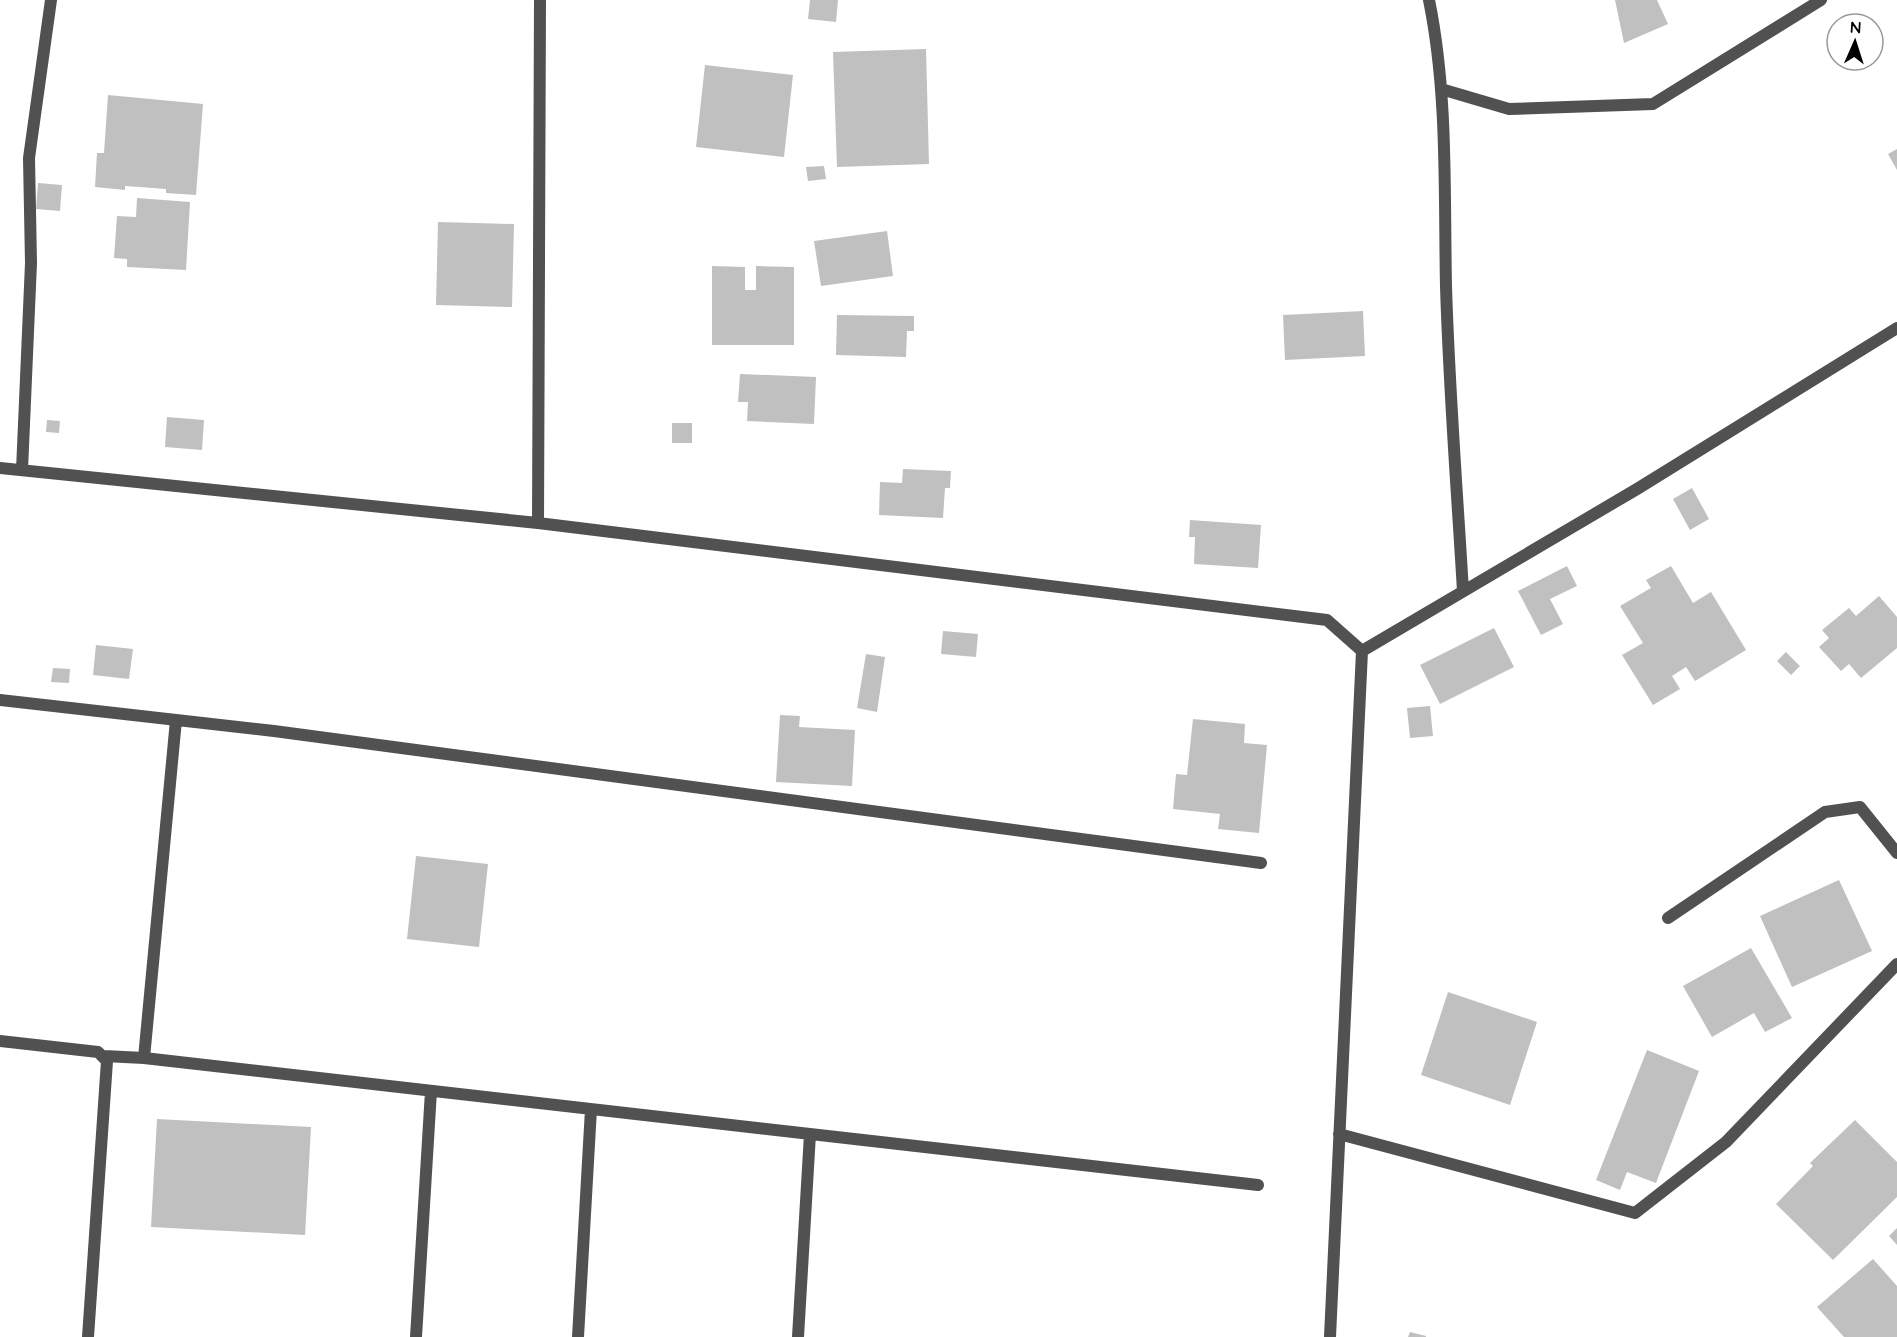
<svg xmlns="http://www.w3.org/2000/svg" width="1897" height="1337" font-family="Quicksand,sans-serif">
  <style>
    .building { fill: #c0c0c0 }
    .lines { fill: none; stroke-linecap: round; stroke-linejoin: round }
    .street { stroke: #515151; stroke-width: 12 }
  </style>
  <rect width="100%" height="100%" fill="#fff"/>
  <path class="building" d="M810,0h28l-2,22 -28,-3z
    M1615,0h42l11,24 -44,19z
    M926,49l3,115 -92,3 -4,-115z
    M705,65l88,10 -9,82 -88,-10z
    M108,95l95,9 -7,91 -30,-2v-4l-41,-3v4l-30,-3 2,-34h7z
    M1897,149v21l-9,-16z
    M824,166l2,13 -18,2 -2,-14z
    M38,183l24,2 -2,26 -24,-2z
    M137,198l53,4 -4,68 -59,-3v-8l-13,-1 3,-42 19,1z
    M438,222l76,2 -2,83 -76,-2z
    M887,231l6,45 -72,10 -7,-45z
    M712,266l33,1v23h11v-24l38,1v78h-82z
    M1363,311l2,45 -80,4 -2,-45z
    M837,315l77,1v15h-7l-1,26 -70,-2z
    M740,374l76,3 -2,47 -67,-3 1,-19h-10z
    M167,417l37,3 -2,30 -37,-3z
    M47,420l13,1 -1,12 -13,-1z
    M672,423h20v20h-20z
    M903,469l48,2 -1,17h-5l-2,30 -64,-3 1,-33 22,1z
    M1692,488l17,31 -19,11 -17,-31z
    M1190,520l71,5 -3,43 -64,-4 1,-27h-6z
    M1567,566l10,20 -27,13 13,25 -22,11 -23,-44z
    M1671,566l22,37 18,-11 35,58 -51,31 -9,-14 -14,9 8,13 -27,16 -31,-50 21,-12 -23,-37 31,-18 -5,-8z
    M1879,596l18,21v31l-36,30 -12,-14 -8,7 -22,-24 10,-9 -7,-8 27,-22 7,8z
    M1494,628l20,39 -74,37 -20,-39z
    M943,631l35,3 -2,23 -35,-3z
    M96,645l37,4 -4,30 -36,-4z
    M1786,652l14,14 -9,9 -14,-14z
    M866,654l19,3 -8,55 -20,-4z
    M53,668l17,1 -1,14 -18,-1z
    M1430,706l3,30 -23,2 -3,-30z
    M780,715l20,1 -1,11 56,3 -3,56 -76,-4z
    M1193,719l52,5 -1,19 23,2 -8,88 -41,-4 2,-15 -47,-5 3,-35 11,1z
    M416,856l72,8 -9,83 -72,-8z
    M1839,880l33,71 -80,36 -32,-71z
    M1751,948l41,70 -27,14 -11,-19 -42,24 -29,-51z
    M1448,992l89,30 -27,83 -89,-30z
    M1647,1050l52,21 -43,112 -29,-11 -7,18 -24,-10z
    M157,1119l154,8 -6,108 -154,-8z
    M1855,1120l42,42v35l-64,63 -57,-56 37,-38 -3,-3z
    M1897,1228v17l-8,-9z
    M1873,1259l24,27v51h-53l-27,-30z
    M1410,1332l16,4v1h-18z"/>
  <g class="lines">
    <path class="street" d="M1429,0c19,93 15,191 17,286 3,102 11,204 17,305
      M1441,89l68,20 144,-5 168,-104
      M0,468l538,55 789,97 35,31 -32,686
      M22,470l9,-207 -2,-105 22,-158
      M538,523l2,-523
      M1362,651l275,-162 260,-161
      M0,700l274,31 987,132
      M1668,918l157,-106 35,-5 37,46
      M0,1041l98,11 9,9 -19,276
      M104,1056l40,2 1114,127
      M144,1058l32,-338
      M1339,1134l296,79 91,-71 171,-178
      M416,1337l15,-246
      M578,1337l13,-228
      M798,1337l12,-203"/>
  </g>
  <g transform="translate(1855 42) rotate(3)"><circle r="28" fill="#ffffff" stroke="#999999" stroke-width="1.5"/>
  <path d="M0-4.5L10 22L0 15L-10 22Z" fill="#000000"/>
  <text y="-9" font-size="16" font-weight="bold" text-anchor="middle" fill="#000000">N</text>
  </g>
</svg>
